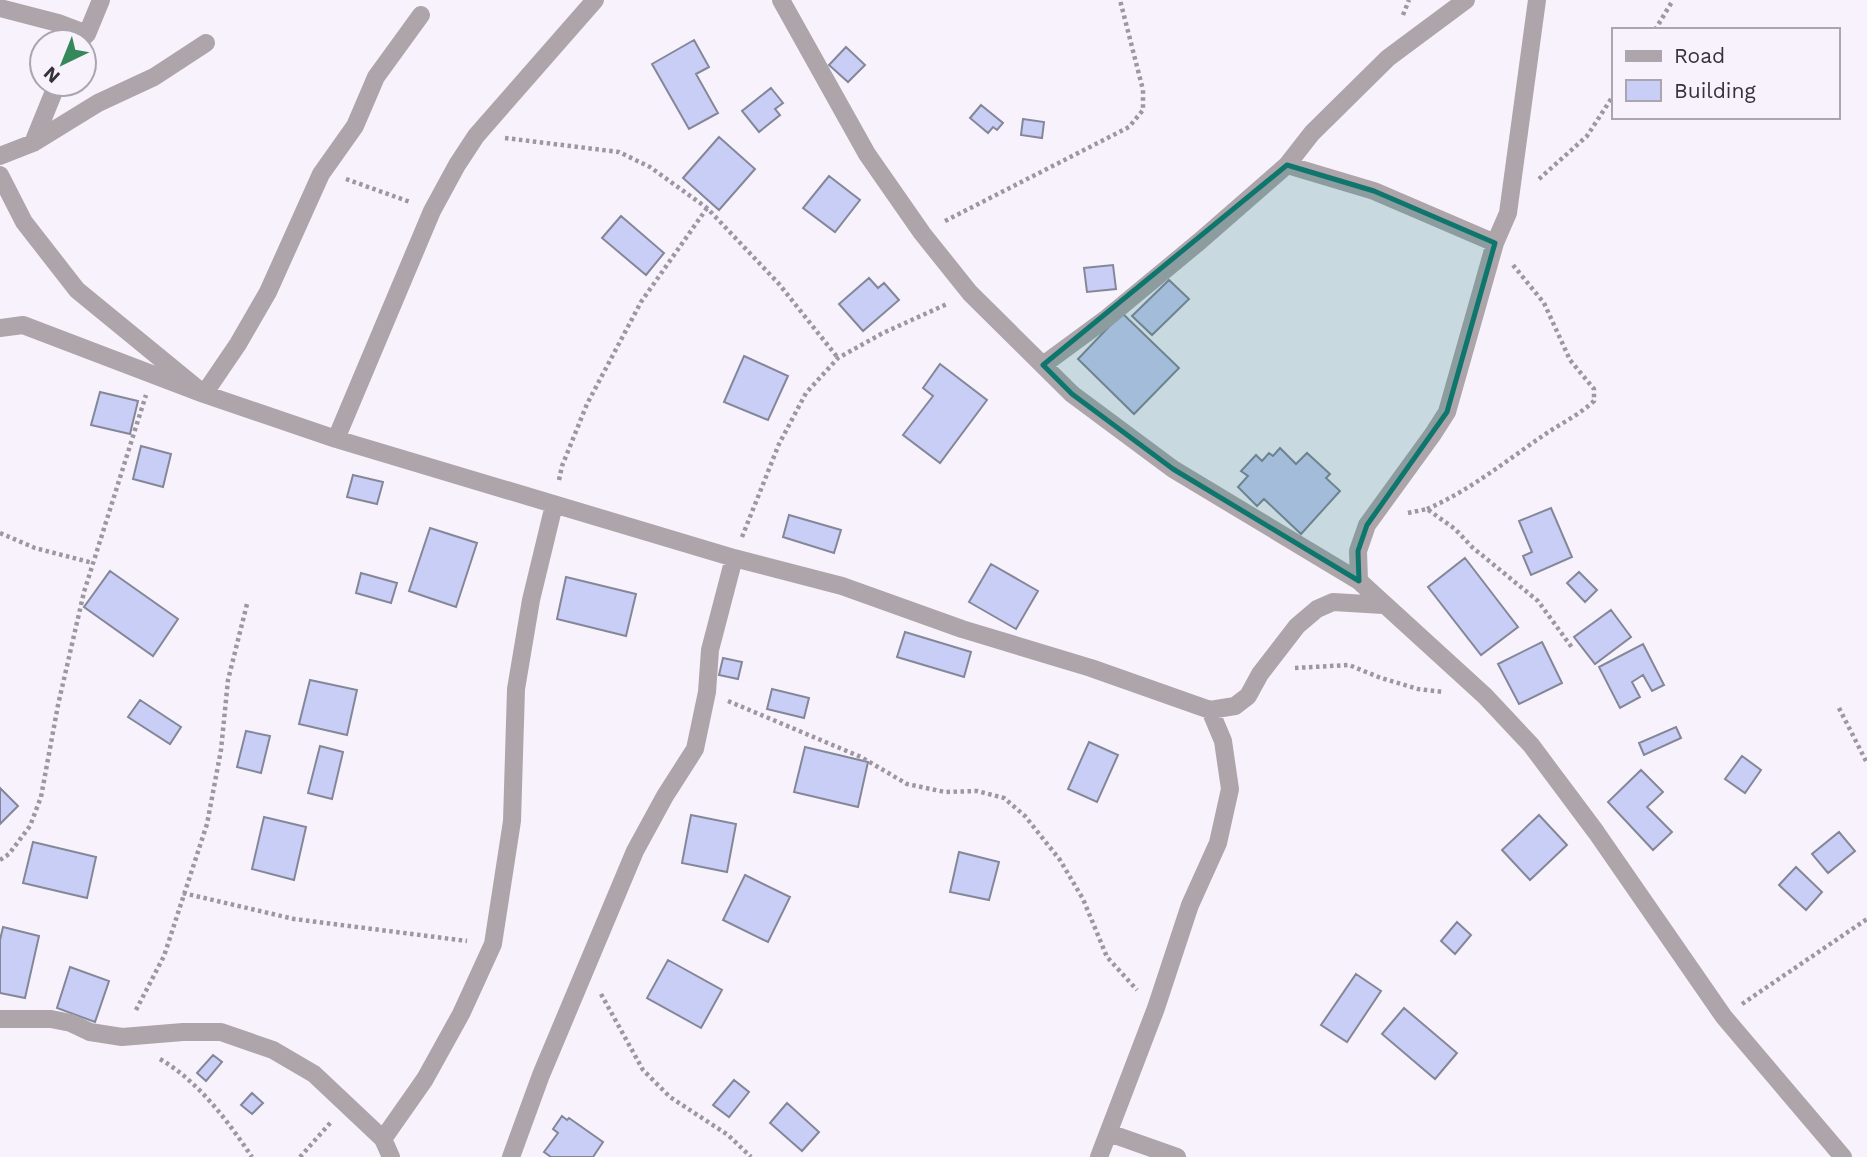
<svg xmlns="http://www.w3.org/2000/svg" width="1867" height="1157" font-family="'Work Sans',sans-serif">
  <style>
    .building { fill: #c9cef6; stroke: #848798; stroke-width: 2 }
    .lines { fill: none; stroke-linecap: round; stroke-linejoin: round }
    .path { stroke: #9c97a0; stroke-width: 4.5; stroke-dasharray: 3.5 3.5; stroke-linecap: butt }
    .minor { stroke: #ada5aa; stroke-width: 18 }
    .marked { fill: #0f766e; fill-opacity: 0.2; stroke: #0f766e; stroke-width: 5; stroke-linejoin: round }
  </style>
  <rect width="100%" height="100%" fill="#f8f2fd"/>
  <path class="building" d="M694,40l15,27 -13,7 22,39 -29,16 -37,-65z
    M846,47l19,18 -17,17 -19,-17z
    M771,88l12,15 -8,6 5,6 -21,17 -17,-21z
    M981,105l22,18 -6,7 -4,-3 -5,6 -18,-15z
    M1023,119l21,3 -2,16 -21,-3z
    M719,137l36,32 -36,41 -36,-32z
    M829,176l31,24 -25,32 -32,-24z
    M621,216l43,37 -18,22 -44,-37z
    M1113,265l3,24 -29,3 -3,-24z
    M869,278l9,10 6,-5 15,17 -36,31 -24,-27z
    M1169,280l20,19 -37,36 -20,-19z
    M1122,313l57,55 -45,46 -56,-55z
    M744,356l44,20 -20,44 -44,-18z
    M940,364l47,36 -47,63 -37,-28 30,-39 -10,-8z
    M100,392l38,9 -8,33 -39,-9z
    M141,446l30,8 -8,33 -30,-8z
    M1280,448l16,16 11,-11 23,21 -4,4 14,13 -39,43 -37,-35 -7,7 -19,-19 10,-11 -7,-5 15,-16 6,6 7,-8 4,3z
    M353,475l30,7 -6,22 -30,-7z
    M1551,508l21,49 -41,18 -8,-19 9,-4 -13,-31z
    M789,515l52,15 -7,23 -51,-16z
    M430,528l47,15 -21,64 -47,-16z
    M1465,558l53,69 -37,28 -53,-68z
    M991,564l47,27 -22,38 -47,-27z
    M110,571l68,48 -25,37 -69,-49z
    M1579,572l18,18 -12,12 -18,-19z
    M361,573l36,10 -6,20 -35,-10z
    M566,577l70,17 -10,42 -69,-17z
    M1611,610l20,27 -36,27 -21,-27z
    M905,632l66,20 -7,25 -67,-20z
    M1542,642l20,41 -43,21 -21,-40z
    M1643,644l21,41 -12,6 -9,-16 -11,7 8,15 -20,11 -21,-41z
    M723,658l19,4 -4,17 -19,-4z
    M310,680l47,10 -10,45 -48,-11z
    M772,689l37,9 -5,20 -37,-9z
    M140,700l41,27 -11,17 -42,-27z
    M1676,727l5,11 -37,17 -5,-12z
    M246,731l24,5 -9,37 -24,-6z
    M1089,742l29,13 -21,47 -29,-13z
    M320,746l23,6 -11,47 -24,-6z
    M805,747l63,15 -10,45 -64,-15z
    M1742,756l19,14 -16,23 -20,-14z
    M1641,770l22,22 -16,15 25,25 -19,18 -45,-48z
    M0,788l18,18 -18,18z
    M691,815l45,9 -9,48 -45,-9z
    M1539,815l28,30 -37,35 -28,-30z
    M264,817l42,10 -12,53 -42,-11z
    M1839,832l16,19 -27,22 -16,-19z
    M33,842l63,15 -9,41 -64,-15z
    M959,852l40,10 -10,38 -39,-8z
    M1796,867l26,25 -16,18 -27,-25z
    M745,875l45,22 -22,45 -45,-22z
    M1457,922l14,13 -16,19 -14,-13z
    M3,927l36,9 -14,62 -25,-5v-53z
    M668,960l54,30 -21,38 -54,-30z
    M70,967l39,14 -14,41 -38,-14z
    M1356,974l25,17 -34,51 -26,-17z
    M1404,1008l53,45 -22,26 -53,-45z
    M213,1055l9,7 -16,19 -9,-8z
    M734,1080l15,12 -20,25 -16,-12z
    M252,1093l11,10 -11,11 -11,-9z
    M787,1103l32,29 -17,19 -32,-28z
    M562,1116l5,4 2,-2 34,24 -10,15h-42l-7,-5 14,-19 -5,-4z"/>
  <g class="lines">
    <path class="path" d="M1403,15l6,-15
      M1655,30l18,-30
      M505,138l114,14 31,15 57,41 72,76 59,74
      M346,179l64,23
      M1539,179l48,-43 26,-40
      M945,221l184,-94 14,-17v-20l-23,-90
      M559,480l3,-14 25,-62 54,-102 66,-94
      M1427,509c42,-18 79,-48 117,-74 16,-11 35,-20 50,-34v-12l-24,-29 -26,-57 -31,-38
      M1408,513l19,-4 28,20 17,18 66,54 35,48
      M0,533l35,15 58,15
      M742,537l37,-93 27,-51 32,-35 45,-25 64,-29
      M1295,668l54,-3 32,13 37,11 25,3
      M728,701l133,56 46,27 38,8 32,-1 27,7 21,18 35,44 23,39 24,58 30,33
      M1839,708l28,55
      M0,860l9,-6 21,-28 11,-29 17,-92 26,-113 62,-197
      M183,893l111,26 173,22
      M601,994l42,76 27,27 58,38 23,22
      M1742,1004l125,-85
      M136,1010l28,-54 43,-132 14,-74 7,-70 19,-76
      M160,1059c39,23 67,61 92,98
      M300,1157l32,-36"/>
    <path class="minor" d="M781,0l86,154 55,79 48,60 102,101 101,75 186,112
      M1537,0l-29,213 -13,30 -48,169 -14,22 -66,91 -9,26 1,30 126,115 46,49 65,87 128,185 119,140
      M0,8l58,15 29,11
      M78,42l9,-8 14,-34
      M33,143l24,-59
      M0,156l33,-13 65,-40 56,-26 52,-34
      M1287,165l87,26 121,52
      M0,175l24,47 53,68 127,104 34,-50 30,-52 53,-118 34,-48 21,-49 45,-62
      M0,328l23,-3 181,69 132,45 398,119 108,28 120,43 129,39 119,42 25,-4 13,-10 12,-22 37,-48 20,-17 16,-7 50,3
      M1043,365l64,-47 93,-77 87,-76 25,-32 76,-75 78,-58
      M336,439l96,-228 25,-46 19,-29 119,-136
      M0,1019h51l20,4 19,9 32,5 61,-5h38l52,18 41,24 69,65 8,18
      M1109,1133l68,24
      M383,1139l42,-60 36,-65 32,-70 19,-123 4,-132 15,-89 23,-95
      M511,1157l30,-82 94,-224 30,-55 30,-47 12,-57 3,-42 24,-92
      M1099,1157l57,-149 34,-103 28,-62 12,-54 -7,-48 -13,-31"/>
  </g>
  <path class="marked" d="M1287,165l87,26 121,52 -48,169 -80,113 -9,26 1,30 -186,-112 -101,-75 -29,-29z"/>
  <rect x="1612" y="28" width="228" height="91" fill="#f8f2fd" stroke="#aaa5af" stroke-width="2"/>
  <rect x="1626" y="51" width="35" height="10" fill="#ada5aa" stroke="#aaa5af" stroke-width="2"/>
  <text x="1674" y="63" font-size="21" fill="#363239">Road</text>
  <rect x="1626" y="80" width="35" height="21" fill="#c9cef6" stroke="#aaa5af" stroke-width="2"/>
  <text x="1674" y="98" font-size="21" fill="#363239">Building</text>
  <g transform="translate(63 63) rotate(223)"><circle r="33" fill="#f8f2fd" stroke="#aaa5af" stroke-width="2"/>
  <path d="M0-5L12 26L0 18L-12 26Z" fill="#35885a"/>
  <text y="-10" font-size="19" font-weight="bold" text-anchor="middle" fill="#363239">N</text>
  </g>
</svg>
